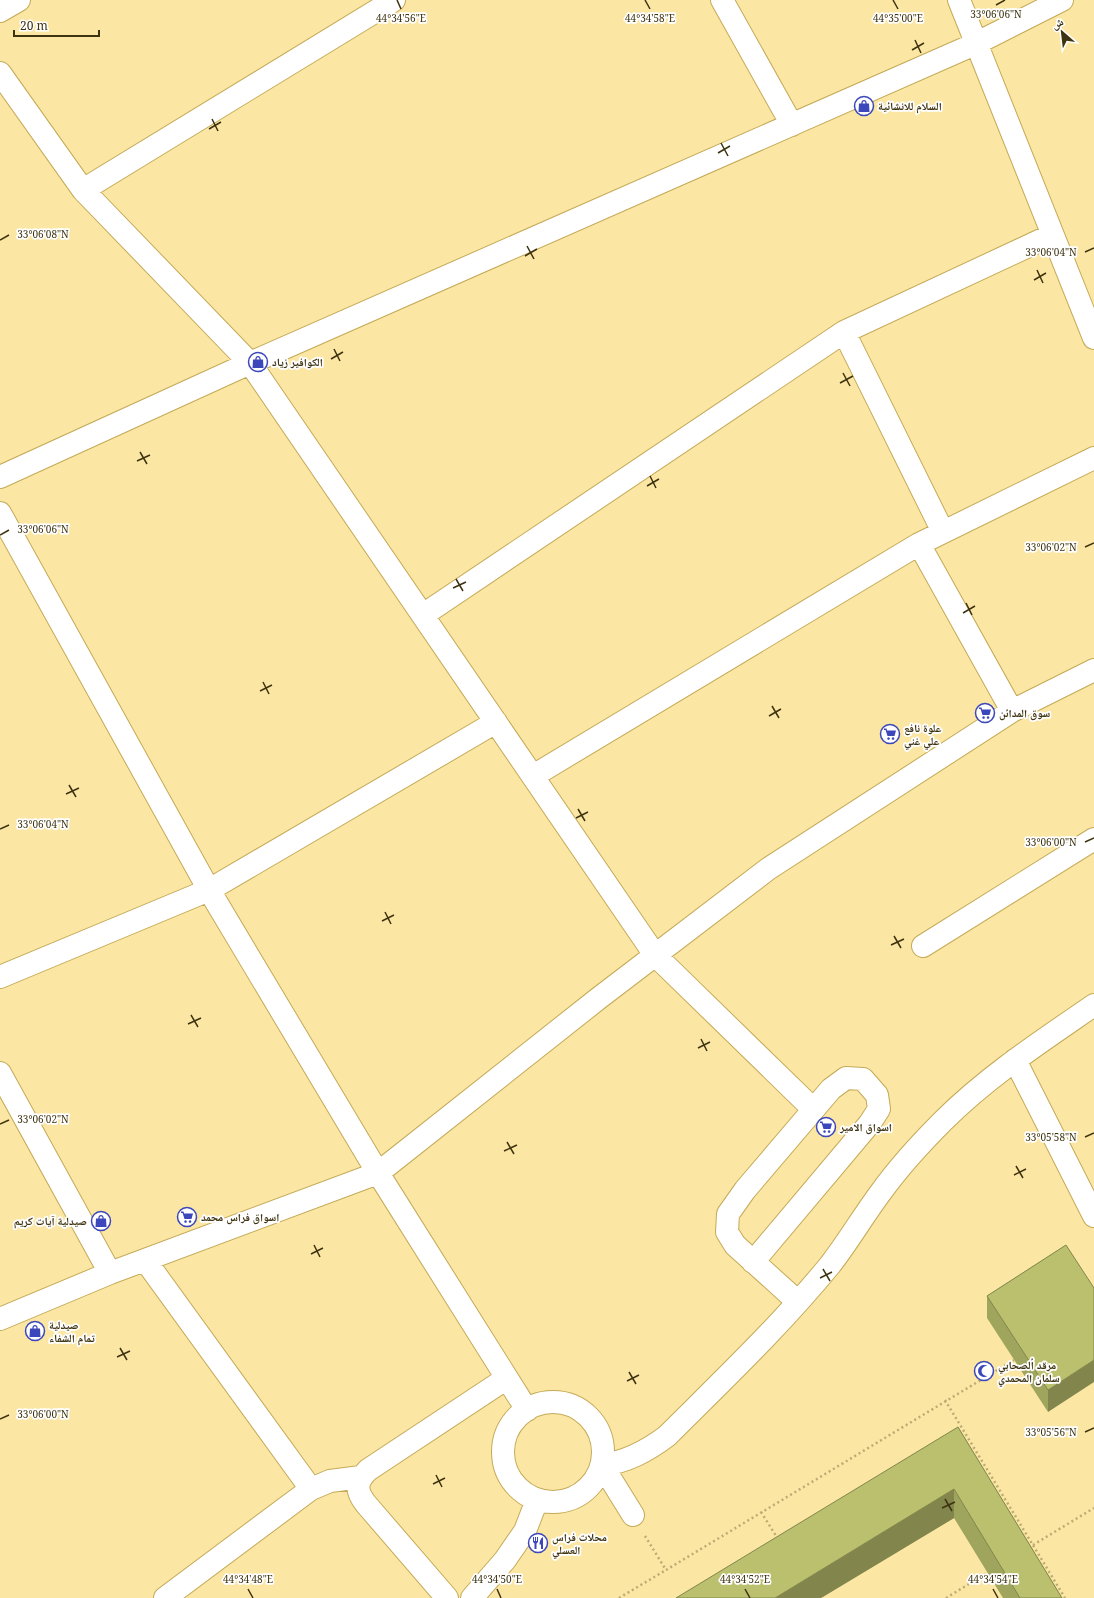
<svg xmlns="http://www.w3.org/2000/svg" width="1094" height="1598" font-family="'Noto Serif','Noto Naskh Arabic',serif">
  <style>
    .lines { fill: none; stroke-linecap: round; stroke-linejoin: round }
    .minor-casing { stroke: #c4aa57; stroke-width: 24 }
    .path { stroke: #bdab74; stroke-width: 2.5; stroke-dasharray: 2 3; stroke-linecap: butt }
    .minor { stroke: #fff; stroke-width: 22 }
    .wall { fill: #a0a55e }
    .shaded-wall { fill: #82864c }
    .building { fill: #bac06d; stroke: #82864c }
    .ticks { fill: none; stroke: #3e3310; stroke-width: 1.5 }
    .labels { text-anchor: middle; stroke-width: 3.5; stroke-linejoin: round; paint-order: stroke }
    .poi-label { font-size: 11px; font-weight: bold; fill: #3e3310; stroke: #fff; text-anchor: start }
    .ticks-label { font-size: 10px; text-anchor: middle; fill: #3e3310; stroke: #fff; stroke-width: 3.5; stroke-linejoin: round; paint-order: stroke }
  </style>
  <rect width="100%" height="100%" fill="#fbe6a4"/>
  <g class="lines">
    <defs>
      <path id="minor" d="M722,0l70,125
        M959,0l135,338
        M0,11l19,-11
        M0,73l83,117 167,173 405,592 158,154
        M83,190l311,-190
        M844,332l99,200
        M0,477l250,-114 725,-319 87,-44
        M0,513l209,377 169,283 149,237
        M919,544l93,167
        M423,615l421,-283 208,-97
        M533,776l386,-232 175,-86
        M923,946l171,-107
        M0,977l209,-87 287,-168
        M1015,1060l79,156
        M0,1073l110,200
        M145,1260l166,229
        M753,1262l117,-139 9,-14 -2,-14 -14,-16 -17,-1 -15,11 -86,101 -17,24 -1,18 8,13 63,57
        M0,1319l110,-46 268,-100 221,-175 169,-129 244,-158 82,-41
        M503 1452a50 50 0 1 1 100 0a50 50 0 1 1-100 0Z
        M633,1515l-31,-50c25,-3 45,-14 65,-29 56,-56 113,-110 163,-171 18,-23 33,-49 51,-73 18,-25 40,-49 62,-71 45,-45 99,-80 151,-116
        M165,1598l146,-109 19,-8 31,-4
        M447,1598l-81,-94c-11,-14 -10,-22 2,-34l139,-92
        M472,1598l33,-38 20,-29 12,-31"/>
    </defs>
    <use href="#minor" class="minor-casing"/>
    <path class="path" d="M945,1400l120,198
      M761,1512l17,27
      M645,1536l21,34 348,-210
      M1033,1545l61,-37
      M619,1598l47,-28
      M946,1598l41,-25"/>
    <use href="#minor" class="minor"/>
  </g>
  <path class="wall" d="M1066,1245l-18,167 -61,-94v-22z
    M958,1427l104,171h-59l-49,-80 -133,80z"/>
  <path class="shaded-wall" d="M1094,1360v22l-46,30v-22z
    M954,1489v29l-133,80h-46z"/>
  <path class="building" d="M1066,1245l28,43v72l-46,30 -61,-94z
    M958,1427l104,171h-42l-66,-109 -179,109h-99z"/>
  <path class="ticks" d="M397,0l4,9M645,0l5,9M893,0l5,9M996,5l9,-5M915,40l6,13M912,50l12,-7M212,119l6,12M209,129l12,-7M721,143l7,13M718,153l12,-7M0,240l9,-5M527,246l7,13M1085,252l9,-4M525,256l12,-7M1037,270l6,13M1034,280l12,-7M334,349l6,12M331,359l12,-7M843,373l7,13M840,383l13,-7M140,452l7,12M137,461l13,-6M650,476l6,12M647,486l12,-7M0,535l9,-5M1085,547l9,-4M456,579l7,12M453,588l13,-6M966,603l6,12M963,613l12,-7M263,682l6,12M260,691l12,-6M772,706l7,12M769,716l12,-7M69,785l7,12M66,794l13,-6M578,809l7,12M576,818l12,-6M0,829l9,-4M1085,842l9,-4M385,912l6,12M382,921l12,-6M894,936l7,12M891,945l13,-6M191,1015l7,12M188,1024l13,-6M701,1039l6,12M698,1048l12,-6M0,1124l9,-4M1085,1137l9,-4M507,1142l7,12M504,1151l13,-6M1016,1166l7,12M1014,1175l12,-6M314,1245l6,12M311,1254l12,-6M823,1269l7,12M820,1278l12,-6M120,1348l7,12M117,1357l13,-6M629,1372l7,12M627,1381l12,-6M0,1419l9,-4M1085,1432l9,-4M436,1475l6,12M433,1484l12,-6M945,1499l7,12M942,1508l13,-6M248,1589l5,9M497,1589l4,9M745,1589l5,9M993,1589l5,9"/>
  <defs>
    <symbol id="shop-ring" viewBox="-11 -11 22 22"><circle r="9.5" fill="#fff" stroke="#3b47ba" stroke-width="1.5"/><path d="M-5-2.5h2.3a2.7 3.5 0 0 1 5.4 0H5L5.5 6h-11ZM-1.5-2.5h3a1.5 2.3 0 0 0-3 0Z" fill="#3b47ba"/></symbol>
    <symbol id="supermarket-ring" viewBox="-11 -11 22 22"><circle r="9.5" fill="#fff" stroke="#3b47ba" stroke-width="1.5"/><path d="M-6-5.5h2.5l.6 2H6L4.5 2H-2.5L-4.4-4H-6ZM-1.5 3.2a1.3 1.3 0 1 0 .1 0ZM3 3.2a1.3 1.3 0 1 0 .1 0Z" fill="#3b47ba"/></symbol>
    <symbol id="mosque-ring" viewBox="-11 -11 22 22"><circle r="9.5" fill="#fff" stroke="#3b47ba" stroke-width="1.5"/><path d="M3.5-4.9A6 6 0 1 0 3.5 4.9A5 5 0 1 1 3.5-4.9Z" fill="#3b47ba"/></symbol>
    <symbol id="restaurant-ring" viewBox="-11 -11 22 22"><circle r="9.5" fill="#fff" stroke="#3b47ba" stroke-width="1.5"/><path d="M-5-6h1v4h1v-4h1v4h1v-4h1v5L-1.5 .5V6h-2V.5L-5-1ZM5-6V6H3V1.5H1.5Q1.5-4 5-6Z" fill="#3b47ba"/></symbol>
  </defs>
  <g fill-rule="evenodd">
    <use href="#shop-ring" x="853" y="95" width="22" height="22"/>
    <use href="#shop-ring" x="247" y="351" width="22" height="22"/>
    <use href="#supermarket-ring" x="974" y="702" width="22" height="22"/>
    <use href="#supermarket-ring" x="879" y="723" width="22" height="22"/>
    <use href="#supermarket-ring" x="815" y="1116" width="22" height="22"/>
    <use href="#supermarket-ring" x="176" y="1206" width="22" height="22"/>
    <use href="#shop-ring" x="90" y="1210" width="22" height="22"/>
    <use href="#shop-ring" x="24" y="1320" width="22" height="22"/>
    <use href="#mosque-ring" x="973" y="1360" width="22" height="22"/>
    <use href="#restaurant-ring" x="527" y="1532" width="22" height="22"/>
  </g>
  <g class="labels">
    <g class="poi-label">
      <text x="878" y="110">السلام للانشائية</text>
      <text x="272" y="366">الكوافير زياد</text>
      <text x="999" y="717">سوق المدائن</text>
      <text x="904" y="732">علوة نافع<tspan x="904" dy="13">علي غني</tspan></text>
      <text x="840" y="1131">اسواق الامير</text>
      <text x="201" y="1221">اسواق فراس محمد</text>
      <text x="87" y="1225" text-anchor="end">صيدلية آيات كريم</text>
      <text x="49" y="1329">صيدلية<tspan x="49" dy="13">تمام الشفاء</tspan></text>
      <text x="998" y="1369">مرقد ألصحابي<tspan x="998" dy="13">سلمان المحمدي</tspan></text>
      <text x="552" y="1541">محلات فراس<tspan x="552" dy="13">العسلي</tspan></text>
    </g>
  </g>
  <g class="ticks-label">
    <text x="996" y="18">33°06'06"N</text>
    <text x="401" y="22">44°34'56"E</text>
    <text x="650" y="22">44°34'58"E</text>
    <text x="898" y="22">44°35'00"E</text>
    <text x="43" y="238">33°06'08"N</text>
    <text x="1051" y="256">33°06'04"N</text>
    <text x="43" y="533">33°06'06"N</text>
    <text x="1051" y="551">33°06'02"N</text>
    <text x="43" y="828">33°06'04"N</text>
    <text x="1051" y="846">33°06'00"N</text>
    <text x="43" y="1123">33°06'02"N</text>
    <text x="1051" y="1141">33°05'58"N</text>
    <text x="43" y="1418">33°06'00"N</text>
    <text x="1051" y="1436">33°05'56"N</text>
    <text x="248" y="1583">44°34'48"E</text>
    <text x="497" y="1583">44°34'50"E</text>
    <text x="745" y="1583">44°34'52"E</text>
    <text x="993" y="1583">44°34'54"E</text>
  </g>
  <g transform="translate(1062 32) rotate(332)" stroke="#ffffff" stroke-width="3" paint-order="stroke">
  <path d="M0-3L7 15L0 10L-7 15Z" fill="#3e3310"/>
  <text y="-6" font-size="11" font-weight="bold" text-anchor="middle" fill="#3e3310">ش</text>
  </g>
  <path d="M14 30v6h85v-6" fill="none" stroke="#3e3310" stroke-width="2"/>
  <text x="20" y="30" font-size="12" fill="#3e3310" stroke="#ffffff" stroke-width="3" paint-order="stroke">20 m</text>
</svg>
